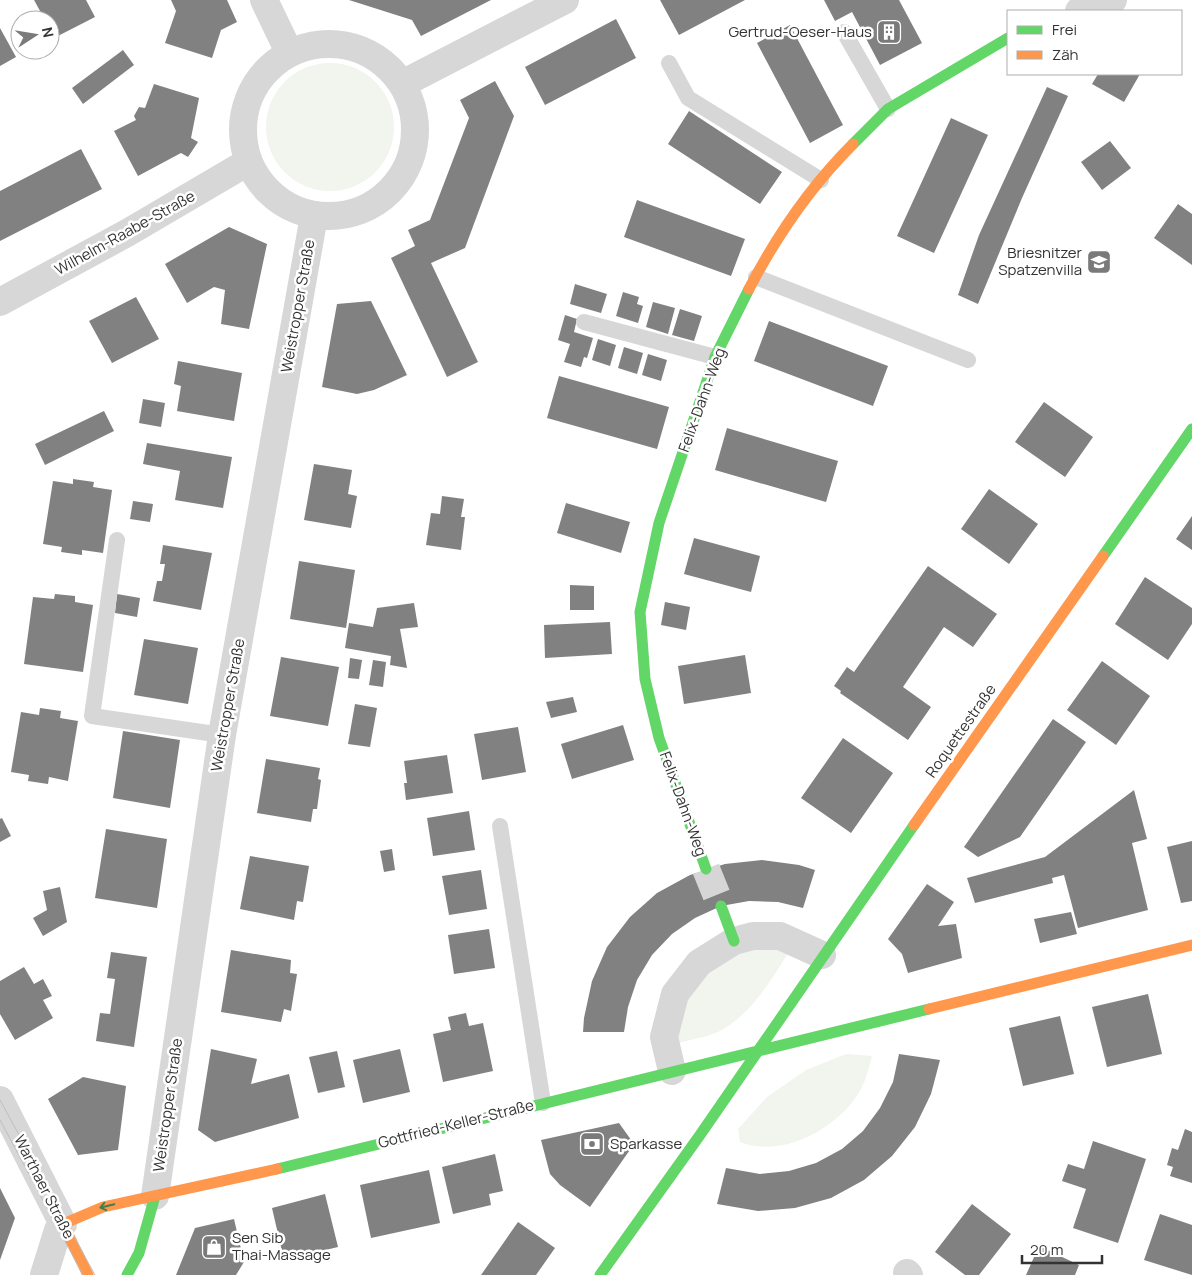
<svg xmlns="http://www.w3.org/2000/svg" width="1192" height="1275" font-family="Manrope,sans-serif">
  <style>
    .green { fill: #f1f5ed }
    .building { fill: #818181 }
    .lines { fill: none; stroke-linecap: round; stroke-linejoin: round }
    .secondary-tunnel { stroke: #d6d6d6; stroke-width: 28; stroke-dasharray: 28 14; stroke-linecap: butt }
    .lane { stroke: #d7d7d7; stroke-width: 16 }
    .street { stroke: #d7d7d7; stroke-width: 28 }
    .fast { stroke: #63d668; stroke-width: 11 }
    .slow { stroke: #ff974d; stroke-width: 11 }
    .tram { stroke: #bebebe; stroke-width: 1 }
    .oneway { stroke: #497c4b }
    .labels { text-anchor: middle; stroke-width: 5; stroke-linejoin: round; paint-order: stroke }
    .poi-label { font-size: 15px; fill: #333; stroke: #fff; text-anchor: end }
    .street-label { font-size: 15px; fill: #333; stroke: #fff }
  </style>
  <rect width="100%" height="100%" fill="#fff"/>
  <path class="green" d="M266 127a64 64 0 1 1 128 0a64 64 0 1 1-128 0Z
    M757,948l21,1 10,4c-18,29 -37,61 -68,78 -12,6 -28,8 -41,12l-3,-8 10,-42 32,-33z
    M846,1054l26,2c-3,12 -6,23 -11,33 -21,39 -79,70 -121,53l-2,-13 29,-32 39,-27z"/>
  <path class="building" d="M34,0h52l9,17 -41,21 -4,-8v-10h-5z
    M171,0h56l10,22 -16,8 -9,28 -47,-15 11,-32z
    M349,0h142l-70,36 -9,-16z
    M660,0h85l-66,35z
    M824,0h75l23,43 -42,22 -28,-53 -17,9z
    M616,19l20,39 -91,47 -20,-38z
    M790,25l53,100 -33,18 -53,-100z
    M0,28l16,29 -16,9z
    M123,50l11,15 -51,39 -11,-16z
    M1098,74h42l-16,28 -32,-18z
    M495,81l19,35 -49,132 -34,15 47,99 -31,15 -56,-119 24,-12 -7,-16 22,-10 39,-102 -9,-18z
    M154,84l45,14 -8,40 7,4 -10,15 -7,-4 -43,23 -24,-45 22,-11 -2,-4 5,-9 6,1z
    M1047,87l21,9 -46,102 -44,106 -20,-9 21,-60z
    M689,111l93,61 -22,32 -92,-60z
    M951,118l37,17 -54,118 -37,-17z
    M1110,141l21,27 -29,22 -21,-28z
    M81,149l21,40 -102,52v-50z
    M637,200l108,39 -14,37 -107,-39z
    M1178,204l14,10v51l-38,-27z
    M229,227l38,17 -18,85 -28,-5 4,-34 -11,-3 -27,16 -22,-39z
    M575,284l32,10 -6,19 -31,-9z
    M623,292l16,5 -2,7 6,2 -5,17 -22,-7z
    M136,297l23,42 -47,24 -23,-42z
    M371,301l36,74 -33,15 -17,4 -35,-7 15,-83z
    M653,302l22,6 -7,26 -22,-7z
    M680,309l22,7 -8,25 -22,-6z
    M565,315l12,4 -3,13 19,6 -6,20 -3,-1 -3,10 -17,-5 6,-18 -12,-4z
    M769,321l119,45 -15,40 -119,-45z
    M598,339l18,6 -6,21 -18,-6z
    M624,347l19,6 -6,21 -19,-6z
    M648,354l19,6 -6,21 -19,-6z
    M178,361l64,12 -8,48 -57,-10 4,-25 -7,-2z
    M559,376l110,31 -12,42 -110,-31z
    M143,399l22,4 -4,24 -22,-4z
    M1044,402l49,35 -28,40 -50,-35z
    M104,411l10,20 -69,34 -10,-21z
    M727,428l111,33 -12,41 -111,-32z
    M147,443l85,14 -9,51 -48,-8 5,-29 -37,-7z
    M314,464l38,6 -4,24 9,2 -6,32 -47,-8z
    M73,479l21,3 -1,5 19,3 -9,63 -21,-3v5l-21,-3 1,-5 -19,-3 10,-63 20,3z
    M989,489l49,35 -29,40 -48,-35z
    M442,496l22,3 -3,18h4l-4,33 -35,-5 5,-32 9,1z
    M133,501l20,3 -3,18 -20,-3z
    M566,503l64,19 -9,31 -64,-20z
    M1192,516v34l-16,-11z
    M694,538l66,18 -9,36 -67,-18z
    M163,545l49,8 -11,57 -48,-9 4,-20h5l3,-17h-5z
    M299,561l56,9 -9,58 -56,-9z
    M928,566l69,48 -24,33 -29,-20 -41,60 28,20 -23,33 -68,-47 1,-2 -7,-5 13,-19 7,5z
    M1145,577l47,31v16l-24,36 -53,-36z
    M570,585l24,1v24h-24z
    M55,594l20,2v6l18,3 -10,67 -59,-8 9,-67 21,2z
    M117,594l23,4 -3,19 -22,-4z
    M665,602l25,5 -4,23 -25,-5z
    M414,603l4,24 -18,2 7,39 -17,-3 1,-9 -46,-8 4,-25 24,4 4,-19z
    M610,622l2,32 -67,4 -1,-33z
    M144,639l54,9 -10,56 -54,-9z
    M745,655l6,38 -67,11 -6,-38z
    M281,657l58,10 -11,59 -58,-10z
    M350,658l12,2 -3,19 -11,-1z
    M373,660l13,2 -3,25 -14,-2z
    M1102,661l48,35 -34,49 -49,-35z
    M573,697l4,15 -26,6 -5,-16z
    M355,704l22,4 -7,39 -22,-3z
    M40,708l21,3 -1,7 18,3 -10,60 -19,-4 -1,7 -20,-3 1,-6 -18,-3 10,-60 18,3z
    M1053,719l33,23 -66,95 -42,20 -14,-10z
    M623,725l11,35 -62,19 -11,-35z
    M518,727l8,45 -44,8 -8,-46z
    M123,731l57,9 -10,68 -57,-10z
    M843,738l50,35 -42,60 -50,-35z
    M447,755l6,38 -47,7 -2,-17h3l-3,-22z
    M266,759l54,9 -2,11 3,1 -4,29h-4l-2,13 -54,-9z
    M1134,790l13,49 -15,4 16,67 -70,18 -14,-53 -12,3 1,5 -78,20 -8,-25 78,-21z
    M469,811l6,39 -42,6 -6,-38z
    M2,818l9,18 -11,6v-23z
    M106,829l61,10 -10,69 -62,-10z
    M1192,841v60l-11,2 -14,-56z
    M392,849l3,21 -11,2 -4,-21z
    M250,856l59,10 -6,36 -6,-1 -3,19 -54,-11z
    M762,860l37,5 16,5 -12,38 -25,-6 -29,-1 -28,5 -26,12 -23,16 -20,21 -15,25 -9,27 -4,25h-41l1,-14 8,-37 15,-34 23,-30 27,-24 33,-18 35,-11z
    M481,870l6,39 -38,6 -7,-39z
    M927,884l27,18 -16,24 18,-2 6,34 -54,15 -6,-19 -14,-15z
    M60,887l7,35 -24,14 -10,-18 14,-8 -4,-19z
    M1071,912l6,22 -37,9 -6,-24z
    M489,929l6,39 -41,6 -6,-39z
    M231,950l60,10 -1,13 7,1 -6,37 -7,-2 -3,13 -60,-10z
    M111,952l36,5 -13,90 -38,-6 4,-28 10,1 5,-35 -8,-1z
    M24,967l10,17 9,-5 9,17 -9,4 10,18 -38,22 -15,-26v-33z
    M1148,994l14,60 -55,13 -15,-60z
    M466,1013l3,13 14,-3 10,48 -50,11 -10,-48 18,-4 -3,-13z
    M1060,1016l14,58 -51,12 -14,-58z
    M211,1049l46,10 -6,25 38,-10 10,44 -84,24 -17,-12z
    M400,1049l10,43 -47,11 -10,-43z
    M337,1051l8,36 -27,6 -9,-36z
    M899,1054l41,6 -9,34 -16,33 -23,29 -28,24 -33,18 -36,10 -37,3 -41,-7 9,-36 34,6 29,-3 27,-8 26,-14 21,-18 17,-23 13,-26z
    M83,1077l43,9 -8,64 -40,5 -30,-56z
    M619,1123l15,21 -44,63 -30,-22 -10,-11 -9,-34z
    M1185,1129l7,3v51l-22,-7 3,-9 -6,-2 5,-17 6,2z
    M1093,1141l53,18 -28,84 -45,-15 13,-39 -24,-8 6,-17 16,5z
    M495,1154l8,37 -14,3 2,11 -38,9 -11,-47z
    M429,1170l11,53 -69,15 -11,-53z
    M0,1188l15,30 -15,42z
    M325,1194l13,53 -54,13 -12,-52z
    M972,1204l39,30 -32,41h-14l-30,-23z
    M1160,1214l32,11v50l-48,-15z
    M234,1219l10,43 -8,13h-60l19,-47z
    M518,1222l37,26 -19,27h-55z
    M1039,1246l40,19 -4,10h-49z"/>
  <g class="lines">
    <path class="secondary-tunnel" d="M706,869l15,37"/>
    <path class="lane" d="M844,32l44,77
      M669,63l19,35 133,82
      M756,277l212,83
      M584,322l131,35
      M117,540l-25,176 130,19
      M500,826l43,277"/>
    <path class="street" d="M264,0l25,52
      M1079,11l34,-11
      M243 130a86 86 0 1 1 172 0a86 86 0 1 1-172 0Z
      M402,84l163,-84
      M0,302l127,-69 121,-71
      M672,1071l-8,-34 11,-43 24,-31 35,-22 19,-5h27l42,19
      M0,1100l63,124 -5,6 -14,45
      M155,1196l67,-461 92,-519
      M907,1273l2,2"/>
    <path class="fast" d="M853,144l35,-35 120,-71
      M1103,556l89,-127
      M706,869l-47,-131 -14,-59 -5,-67 19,-89 56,-166 34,-68
      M721,906l13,35
      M277,1169l652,-160
      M127,1275l12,-22 16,-57
      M600,1275l100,-140 214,-310"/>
    <path class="slow" d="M749,289c27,-52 63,-104 104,-145
      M914,825l189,-269
      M929,1009l263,-64
      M88,1275l-25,-51 40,-17 174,-38"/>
    <path class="tram" d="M0,1100l95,175
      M0,1120l83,155"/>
  </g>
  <defs><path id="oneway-shaft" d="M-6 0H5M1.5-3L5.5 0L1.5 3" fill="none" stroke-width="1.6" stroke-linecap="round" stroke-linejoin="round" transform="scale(1.25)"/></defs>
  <use class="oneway" href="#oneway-shaft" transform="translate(107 1206) rotate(166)"/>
  <defs>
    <symbol id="building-square" viewBox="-11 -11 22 22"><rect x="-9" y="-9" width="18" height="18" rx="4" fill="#7a7a7a" stroke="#fff"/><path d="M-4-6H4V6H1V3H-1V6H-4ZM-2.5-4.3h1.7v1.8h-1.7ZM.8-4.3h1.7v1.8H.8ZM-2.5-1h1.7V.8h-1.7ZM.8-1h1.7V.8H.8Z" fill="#fff"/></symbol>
    <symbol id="school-square" viewBox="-11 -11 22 22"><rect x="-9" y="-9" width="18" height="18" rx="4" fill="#7a7a7a" stroke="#fff"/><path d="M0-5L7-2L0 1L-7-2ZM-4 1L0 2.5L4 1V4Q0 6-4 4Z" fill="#fff"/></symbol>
    <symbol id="bank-square" viewBox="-11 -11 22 22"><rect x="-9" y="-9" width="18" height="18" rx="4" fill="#7a7a7a" stroke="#fff"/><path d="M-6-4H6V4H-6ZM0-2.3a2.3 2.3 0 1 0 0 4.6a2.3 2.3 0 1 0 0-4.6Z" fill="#fff"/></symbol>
    <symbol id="shop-square" viewBox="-11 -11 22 22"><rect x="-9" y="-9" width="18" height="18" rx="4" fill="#7a7a7a" stroke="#fff"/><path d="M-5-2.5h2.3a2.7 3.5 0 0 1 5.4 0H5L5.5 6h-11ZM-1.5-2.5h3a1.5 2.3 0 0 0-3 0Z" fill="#fff"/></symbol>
  </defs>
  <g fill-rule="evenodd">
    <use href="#building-square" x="875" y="18" width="28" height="28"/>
    <use href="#school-square" x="1085" y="248" width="28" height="28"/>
    <use href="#bank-square" x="578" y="1130" width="28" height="28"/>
    <use href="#shop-square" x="200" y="1233" width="28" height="28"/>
  </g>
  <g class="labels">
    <g class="poi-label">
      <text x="872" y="37">Gertrud-Oeser-Haus</text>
      <text x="1082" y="258">Briesnitzer<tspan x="1082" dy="17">Spatzenvilla</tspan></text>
      <text x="610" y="1149" text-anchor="start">Sparkasse</text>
      <text x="232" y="1243" text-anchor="start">Sen Sib<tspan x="232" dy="17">Thai-Massage</tspan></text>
    </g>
    <g class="street-label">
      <text transform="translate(125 233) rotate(-29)" y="5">Wilhelm-Raabe-Straße</text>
      <text transform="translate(298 306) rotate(-80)" y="5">Weistropper Straße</text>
      <text transform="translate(702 400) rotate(-70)" y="5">Felix-Dahn-Weg</text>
      <text transform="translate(228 705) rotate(-80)" y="5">Weistropper Straße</text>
      <text transform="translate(961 731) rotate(-55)" y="5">Roquettestraße</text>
      <text transform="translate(683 804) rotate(70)" y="5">Felix-Dahn-Weg</text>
      <text transform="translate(168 1105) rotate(-82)" y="5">Weistropper Straße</text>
      <text transform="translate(456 1124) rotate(-14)" y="5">Gottfried-Keller-Straße</text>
      <text transform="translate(44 1187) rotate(63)" y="5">Warthaer Straße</text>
    </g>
  </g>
  <rect x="1007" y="10" width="175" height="65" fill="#ffffff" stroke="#adadad"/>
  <rect x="1017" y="26" width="25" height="8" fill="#63d668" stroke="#adadad"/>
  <text x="1052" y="35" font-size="15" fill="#333333">Frei</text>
  <rect x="1017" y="51" width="25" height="8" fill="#ff974d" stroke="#adadad"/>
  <text x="1052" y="60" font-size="15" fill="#333333">Zäh</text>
  <g transform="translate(35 35) rotate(78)"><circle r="24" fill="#ffffff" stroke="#adadad"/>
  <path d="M0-4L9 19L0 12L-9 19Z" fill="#7a7a7a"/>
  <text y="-8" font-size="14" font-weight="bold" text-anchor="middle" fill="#333333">N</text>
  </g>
  <path d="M1022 1255v8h80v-8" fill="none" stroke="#333333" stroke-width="2.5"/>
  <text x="1030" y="1255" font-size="15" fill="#333333" stroke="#ffffff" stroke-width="4" paint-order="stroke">20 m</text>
</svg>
